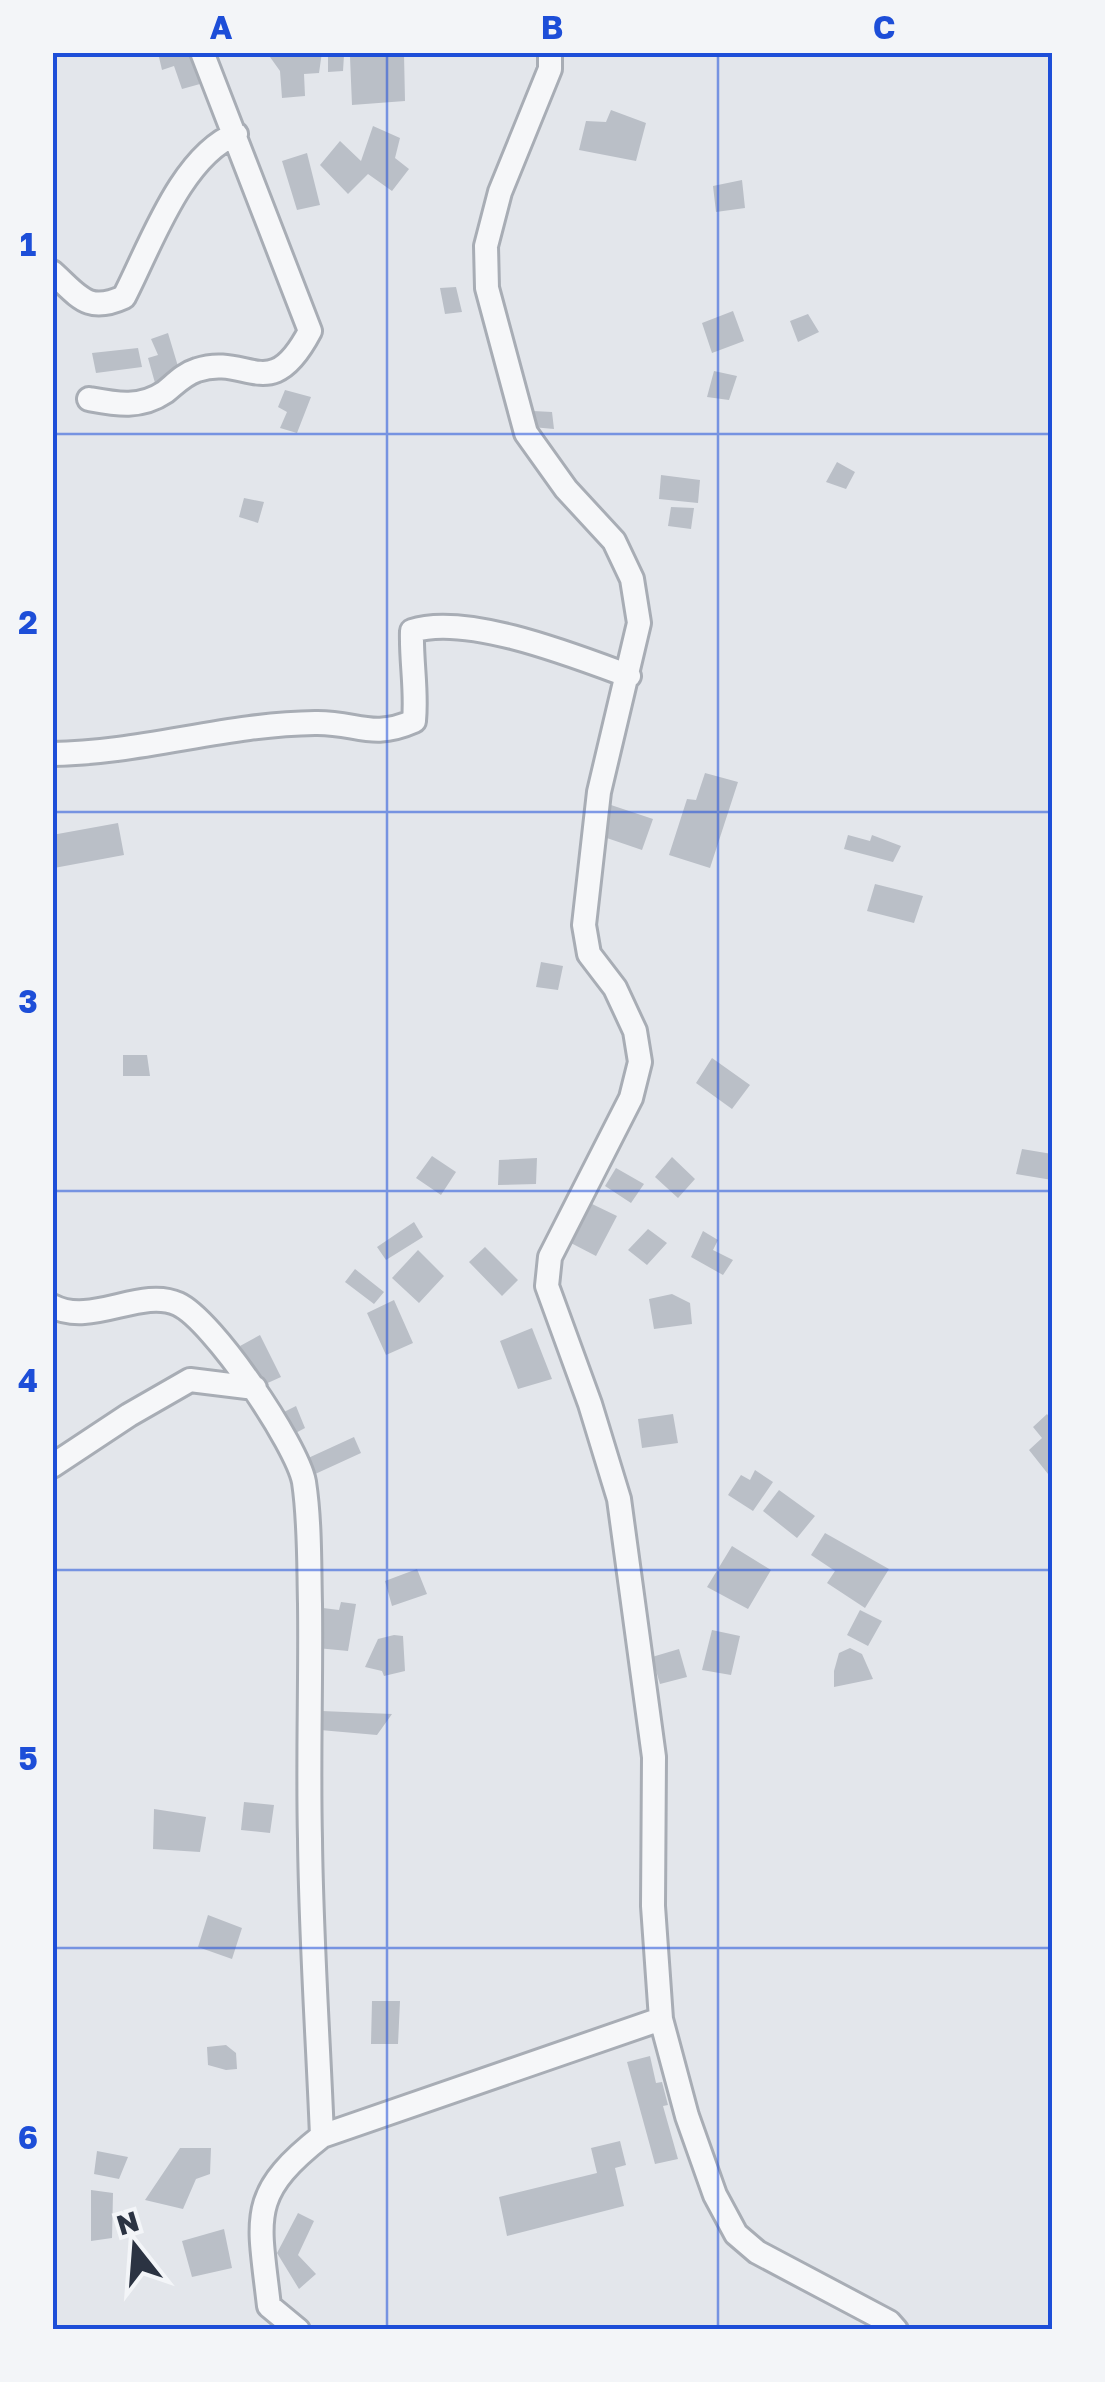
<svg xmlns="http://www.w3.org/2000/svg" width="1105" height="2382" font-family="'Golos Text',sans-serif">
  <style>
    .building { fill: #babfc7 }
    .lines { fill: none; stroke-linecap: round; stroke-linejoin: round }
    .street-casing { stroke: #a8adb5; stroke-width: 28 }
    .street { stroke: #f6f7f9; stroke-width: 22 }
    .grid { fill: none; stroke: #1d4ed8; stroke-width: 2.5; stroke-opacity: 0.55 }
    .neatline { fill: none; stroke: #1d4ed8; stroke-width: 4 }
    .grid-label { font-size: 32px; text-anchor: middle; font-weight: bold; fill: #1d4ed8 }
  </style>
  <rect width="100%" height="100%" fill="#e3e6eb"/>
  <path class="building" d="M161,52h29l10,32 -18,5 -8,-23 -12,4 -4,-17z
    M273,52h49l-3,21 -15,1 1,22 -23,2 -2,-27 -10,-14z
    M328,54l16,1 -1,16 -15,1z
    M404,54l1,47 -53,4 -2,-48z
    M611,110l35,13 -10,38 -57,-11 7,-29 20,1z
    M373,126l27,12 -5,20 14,11 -17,22 -24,-17 -20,20 -28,-29 20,-24 21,20z
    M307,153l13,52 -23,5 -15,-49z
    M742,180l3,28 -29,4 -3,-26z
    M456,287l6,25 -17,2 -5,-26z
    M733,311l11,30 -32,12 -10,-30z
    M808,314l11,18 -21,10 -8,-21z
    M168,333l12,40 -25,10 -7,-25 10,-3 -7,-16z
    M138,348l4,19 -46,6 -4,-20z
    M714,371l23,5 -8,24 -22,-3z
    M285,390l26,7 -14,36 -17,-5 7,-16 -9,-5z
    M533,411l19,1 2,17 -22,-2z
    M837,462l18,10 -9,17 -20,-7z
    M661,475l39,5 -2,23 -39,-4z
    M244,498l20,4 -6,21 -19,-6z
    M671,507l23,1 -3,21 -23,-3z
    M705,773l33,9 -28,86 -41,-13 18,-56 9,1z
    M611,805l42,14 -11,31 -41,-14z
    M118,823l6,32 -70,13 -2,-33z
    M848,835l22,6 2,-6 29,11 -8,16 -49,-13z
    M875,884l48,12 -9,27 -47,-12z
    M541,962l22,4 -5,24 -22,-3z
    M123,1055h24l3,21h-27z
    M712,1058l38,27 -18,24 -36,-26z
    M1022,1149l30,5v26l-36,-6z
    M432,1156l24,16 -15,23 -25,-17z
    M672,1157l23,22 -17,19 -23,-21z
    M537,1158l-1,26 -38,1 1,-25z
    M616,1168l28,16 -13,19 -26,-17z
    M590,1203l27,13 -21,40 -27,-14z
    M414,1222l9,15 -37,23 -9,-13z
    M648,1229l19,14 -20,22 -19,-15z
    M703,1231l15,9 -5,10 20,10 -10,15 -32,-18z
    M485,1247l33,33 -16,16 -33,-34z
    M418,1250l26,26 -25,27 -27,-25z
    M355,1269l29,23 -10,12 -29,-22z
    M672,1294l18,9 2,21 -38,5 -5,-30z
    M394,1300l19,43 -27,12 -19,-42z
    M532,1328l20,51 -34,10 -18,-48z
    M260,1335l21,42 -20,9 -21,-40z
    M296,1406l9,22 -15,8 -10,-22z
    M673,1414l5,29 -36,5 -4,-29z
    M1047,1414l5,7v58l-23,-29 13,-12 -9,-11z
    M354,1437l7,16 -48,22 -7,-16z
    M755,1470l18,12 -20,29 -25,-16 13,-20 9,5z
    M779,1490l36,26 -18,22 -34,-27z
    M825,1533l64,36 -24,39 -38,-25 8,-12 -24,-16z
    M732,1546l39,24 -23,39 -41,-22z
    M417,1569l10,25 -35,12 -7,-25z
    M341,1602l15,2 -8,47 -31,-3 6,-40 16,2z
    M860,1610l22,11 -14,25 -21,-11z
    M712,1630l28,6 -9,39 -29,-5z
    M394,1635l9,1 2,35 -21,5 -2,-5 -17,-4 13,-28z
    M850,1648l12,6 11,25 -39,8v-16l5,-18z
    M679,1649l8,28 -27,7 -8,-27z
    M322,1711l70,3 -15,21 -57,-5z
    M244,1802l30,3 -4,28 -29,-3z
    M154,1809l52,8 -6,35 -47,-3z
    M208,1915l34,13 -10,31 -34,-12z
    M372,2001h28l-2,43h-27z
    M226,2045l10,8 1,16 -11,1 -18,-5 -1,-18z
    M650,2056l6,27 6,-1 6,23 -5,1 15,53 -23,5 -28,-102z
    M620,2141l6,24 -11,3 9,38 -117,30 -8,-39 98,-24 -6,-25z
    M180,2148h31l-1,26 -14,5 -13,30 -38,-9z
    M97,2151l31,6 -9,22 -25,-5z
    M91,2190l22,3 -1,45 -21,3z
    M298,2213l16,8 -16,34 18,19 -17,15 -22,-36z
    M224,2229l8,39 -40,9 -10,-36z"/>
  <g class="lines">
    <defs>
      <path id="street" d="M550,52v17l-50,123 -14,54 1,42 39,145 40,56 48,52 18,38 7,44 -40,169 -15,133 5,29 26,34 20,43 5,31 -9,36 -81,159 -3,29 43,118 29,95 35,258 -1,149 8,113 26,97 28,79 21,39 21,18 132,70 7,8
        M52,272c27,24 35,42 72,25 26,-50 57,-141 112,-163
        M89,399c27,5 51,10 76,-7 10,-8 19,-18 32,-22 51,-17 73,37 113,-39l-108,-279
        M52,754c89,-1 174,-30 263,-31 42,-1 56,17 99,-2 3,-31 -3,-59 -2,-90 54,-18 163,25 217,45
        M52,1306c39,21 89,-19 126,-2 35,16 119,141 126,178 6,40 5,82 6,122 1,78 -2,157 0,235 1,99 8,198 12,297
        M52,1466l77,-51 61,-35 65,8
        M298,2330l-29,-24c-10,-89 -22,-111 53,-170l339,-117"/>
    </defs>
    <use href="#street" class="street-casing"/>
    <use href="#street" class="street"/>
  </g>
  <path class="grid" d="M387,52v2278M718,52v2278M52,434h1000M52,812h1000M52,1191h1000M52,1570h1000M52,1948h1000"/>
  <rect width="1105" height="2382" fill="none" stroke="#f3f5f8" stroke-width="110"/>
  <g transform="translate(135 2247) rotate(343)" stroke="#f3f5f8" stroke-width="8" paint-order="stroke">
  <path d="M0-8L18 38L0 25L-18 38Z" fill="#2b3342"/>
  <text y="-15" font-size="28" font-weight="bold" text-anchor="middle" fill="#2b3342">N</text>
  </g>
  <rect x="55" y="55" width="995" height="2272" class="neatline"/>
  <g class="grid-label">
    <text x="221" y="39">A</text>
    <text x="552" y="39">B</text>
    <text x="884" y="39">C</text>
    <text x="28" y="256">1</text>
    <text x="28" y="634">2</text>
    <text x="28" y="1013">3</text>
    <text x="28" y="1392">4</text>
    <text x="28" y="1770">5</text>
    <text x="28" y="2149">6</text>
  </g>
</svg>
